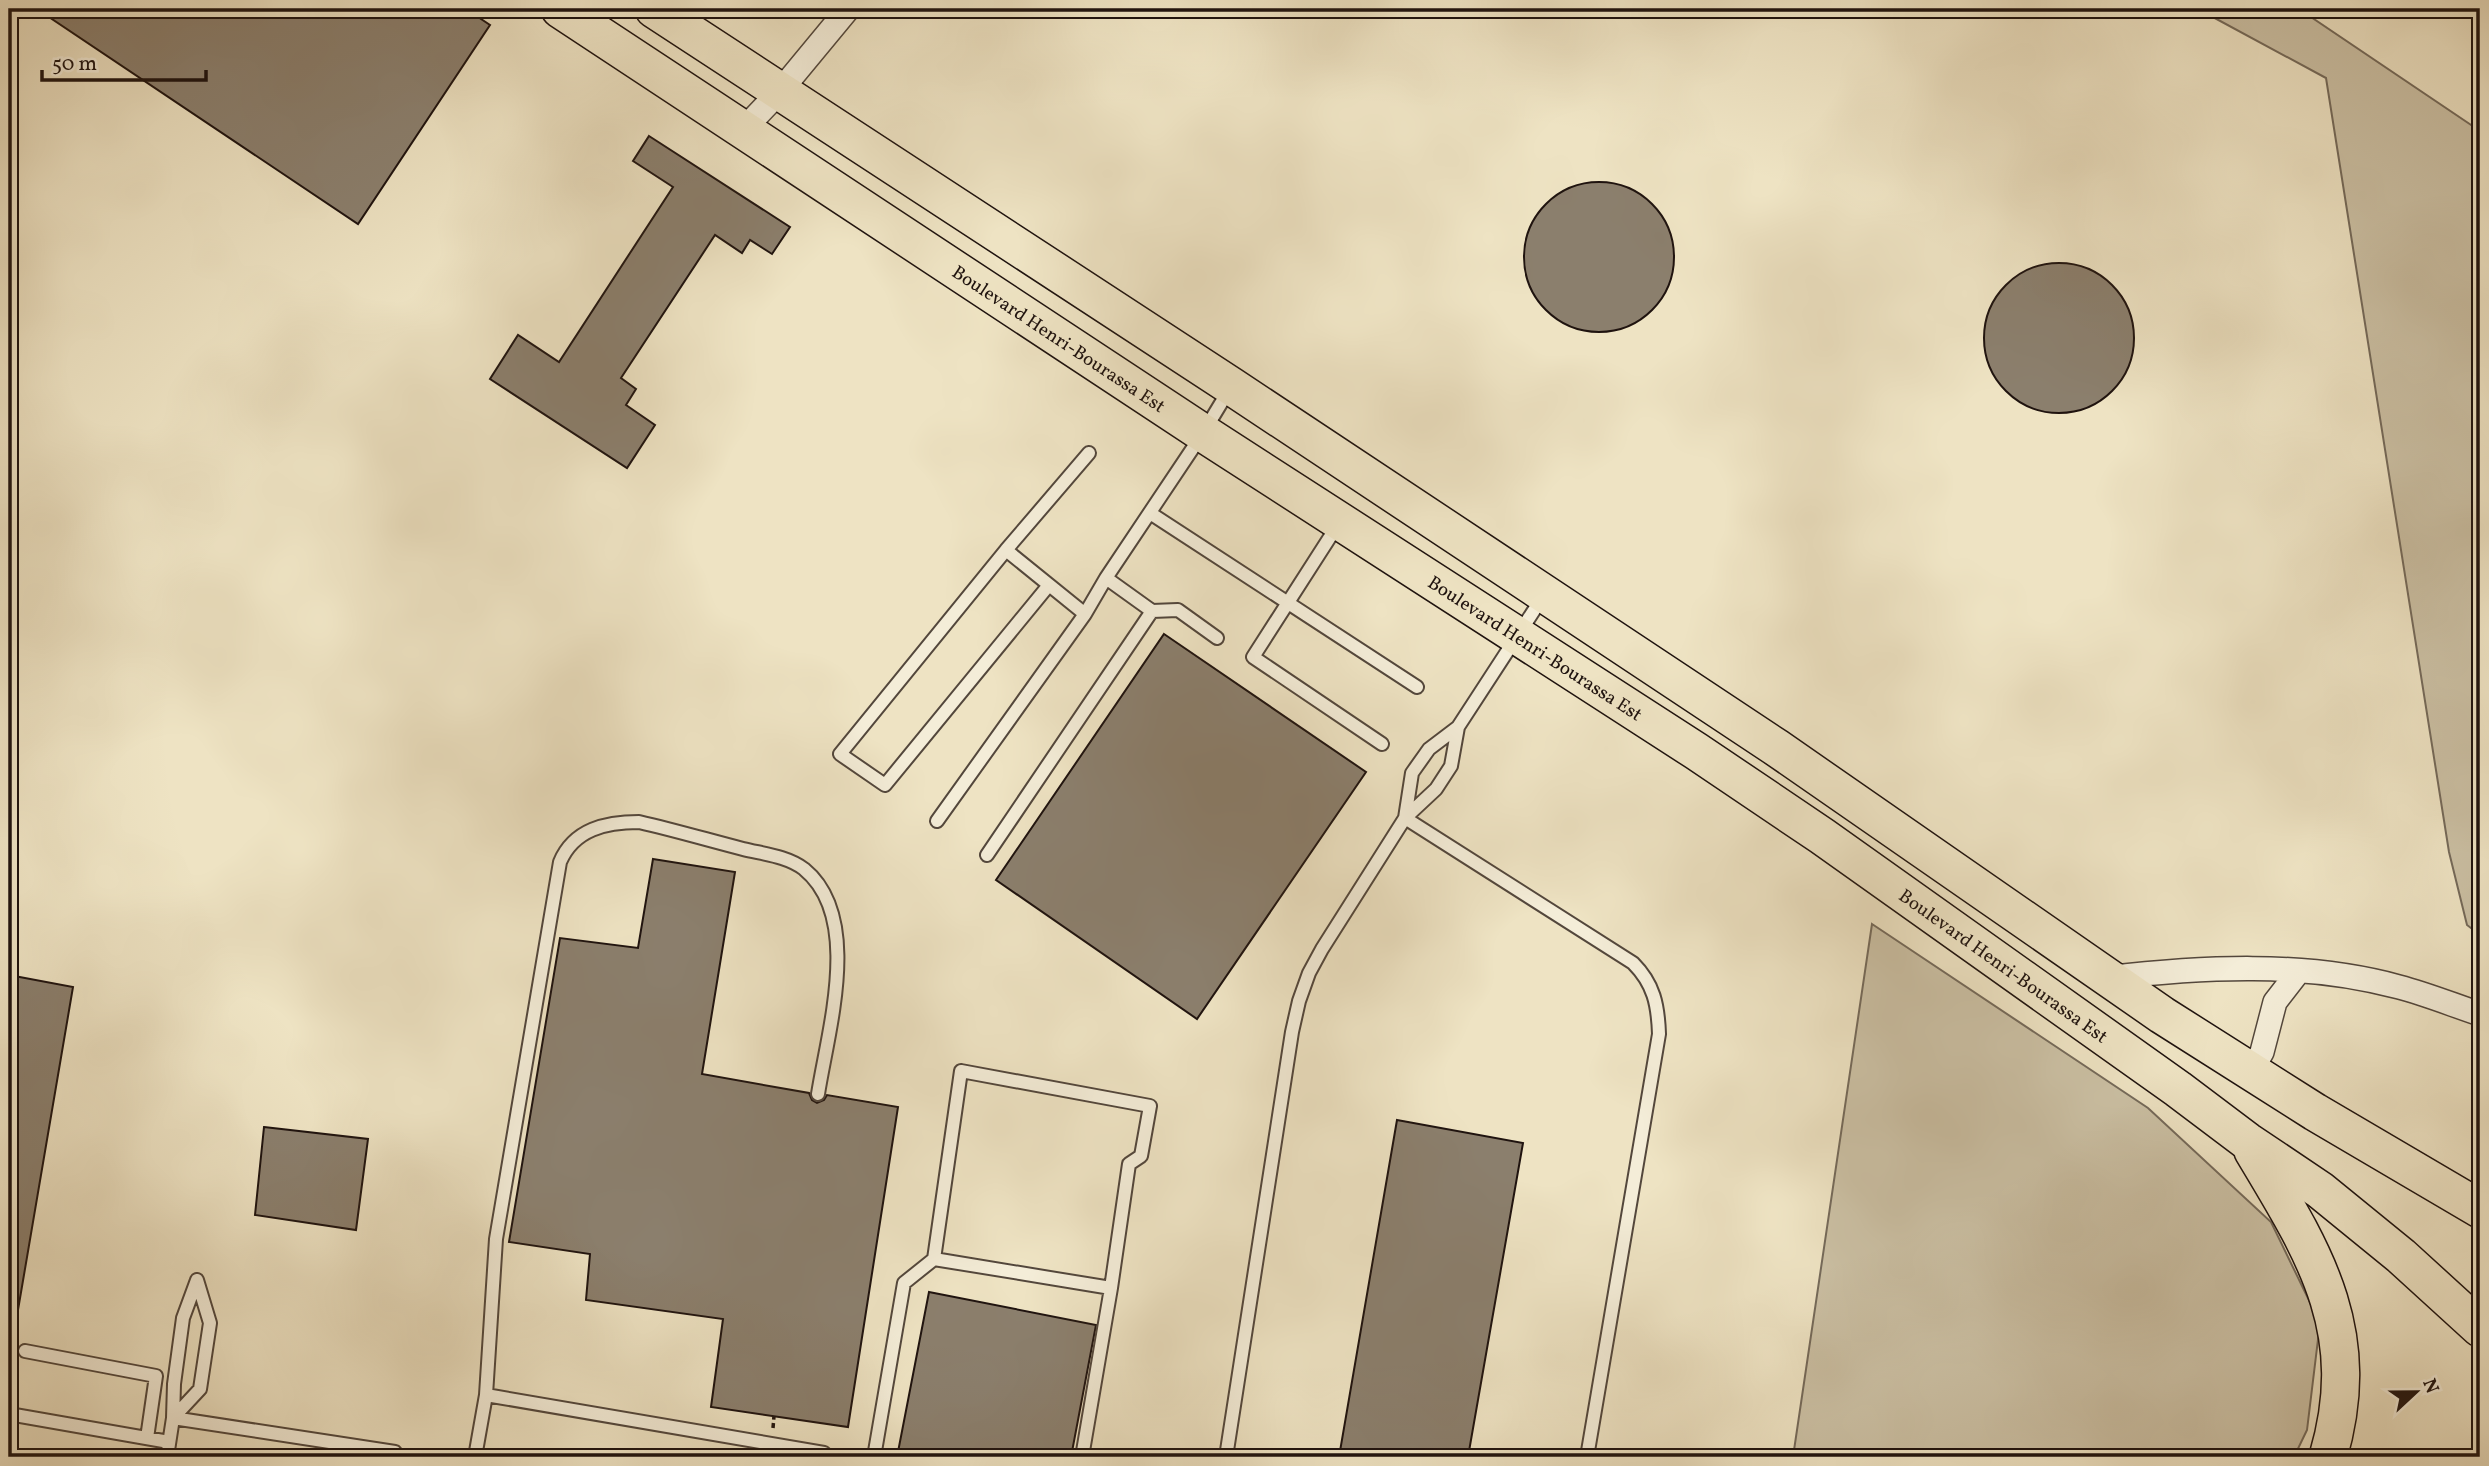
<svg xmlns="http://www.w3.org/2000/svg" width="2489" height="1466" font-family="Vollkorn,serif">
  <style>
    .green { fill: #cbc0a4; stroke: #756a5a; stroke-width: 2 }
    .building { fill: #8b7f6d; stroke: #1f130f; stroke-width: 2 }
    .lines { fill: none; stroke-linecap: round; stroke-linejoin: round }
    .service-casing { stroke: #53473c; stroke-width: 16 }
    .minor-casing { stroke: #53473c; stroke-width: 26 }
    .primary-casing { stroke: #1f130f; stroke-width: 40 }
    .path { stroke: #1f130f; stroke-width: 3.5; stroke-dasharray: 5 3.5; stroke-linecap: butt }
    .service { stroke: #f4edd8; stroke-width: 12 }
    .minor { stroke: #f4edd8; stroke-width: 23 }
    .primary { stroke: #eee3c3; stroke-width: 37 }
    .labels { text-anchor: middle; stroke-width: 7; stroke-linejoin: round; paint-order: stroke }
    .street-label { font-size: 19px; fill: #1f130f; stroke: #f4edd8 }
  </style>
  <rect width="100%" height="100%" fill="#eee3c3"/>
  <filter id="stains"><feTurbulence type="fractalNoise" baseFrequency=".00286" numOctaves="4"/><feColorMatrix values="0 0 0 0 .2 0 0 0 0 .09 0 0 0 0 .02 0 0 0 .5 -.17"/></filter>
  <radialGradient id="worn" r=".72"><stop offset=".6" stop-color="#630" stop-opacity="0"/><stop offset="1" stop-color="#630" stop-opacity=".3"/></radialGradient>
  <path class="green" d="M2198,9h101l181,122v804l-13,-10 -18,-73 -123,-774z
    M1872,924l276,184 123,114 49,101 -13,107 -13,27h-501z"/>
  <path class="building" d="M37,9h429l24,16 -132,199z
    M649,136l141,91 -18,27 -22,-14 -8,13 -27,-18 -94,143 15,11 -10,16 29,20 -28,43 -137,-89 28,-44 41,27 114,-175 -40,-26z
    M1524 257a75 75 0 1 1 150 0a75 75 0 1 1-150 0Z
    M1984 338a75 75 0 1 1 150 0a75 75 0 1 1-150 0Z
    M1164,634l202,138 -169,247 -201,-139z
    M653,859l82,13 -33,202 107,19 3,7 5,3 7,-3 3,-5 71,12 -50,320 -137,-20 12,-88 -137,-19 4,-46 -81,-12 51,-304 78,10z
    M9,975l64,12 -55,323 -9,-1z
    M1397,1120l126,23 -55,314h-129z
    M264,1127l104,12 -12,91 -101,-15z
    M929,1292l167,33 -25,132h-174z"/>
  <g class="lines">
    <defs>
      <path id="service" d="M1150,513l267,174
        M1339,523l-86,134 129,87
        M1006,550l83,-97
        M1049,585l-164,200 -45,-31 166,-204 79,64
        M1152,611l26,-1 39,28
        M1405,818l228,145c21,21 25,42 26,71l-72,423
        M1405,818l7,-45 17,-24 29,-22 84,-129
        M937,821l148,-207 21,-36 97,-145 26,-43
        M987,855l165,-244 -46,-33
        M934,1259l27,-188 189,35 -9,50 -12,8 -18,124
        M25,1351l131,25 -9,62
        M486,1395l10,-156 64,-377c14,-33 46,-40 79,-40 35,8 69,18 104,27 20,5 44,7 61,20 59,48 24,161 14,225
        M9,1414l160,28
        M173,1418l222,34
        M173,1418l27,-29 10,-66 -13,-43
        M167,1457l6,-39 1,-34 9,-66 14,-38
        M475,1457l11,-62 338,58v4
        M874,1457l30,-174 30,-24 177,29 -29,169
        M1226,1457l66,-425 7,-31 10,-28 13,-24 83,-131 31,-29 15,-23 7,-39"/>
      <path id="minor" d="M743,130l38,-40 67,-81
        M2106,978c96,-11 198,-17 293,9 27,7 54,18 81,27
        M2251,1072l11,-20 13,-50 24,-31"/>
      <g id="primary">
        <path id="s1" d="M560,9l643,424 493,318 126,85 356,253 69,52 73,49 81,66 79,72"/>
        <path d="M654,9l577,377 546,362 385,267 153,97 165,97"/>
        <path d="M2253,1151c62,103 112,181 75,306"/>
      </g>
    </defs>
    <use href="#service" class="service-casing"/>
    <use href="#minor" class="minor-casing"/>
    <use href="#primary" class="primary-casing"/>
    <path class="path" d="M773,1428l1,-12"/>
    <use href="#service" class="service"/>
    <use href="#minor" class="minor"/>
    <use href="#primary" class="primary"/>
  </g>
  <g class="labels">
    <g class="street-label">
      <text dy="7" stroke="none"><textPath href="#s1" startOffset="598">Boulevard Henri-Bourassa Est</textPath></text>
      <text dy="7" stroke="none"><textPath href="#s1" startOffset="1166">Boulevard Henri-Bourassa Est</textPath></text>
      <text dy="7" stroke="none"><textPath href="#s1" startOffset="1732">Boulevard Henri-Bourassa Est</textPath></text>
    </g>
  </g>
  <rect width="2489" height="1466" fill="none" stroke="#eee3c3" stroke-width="35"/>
  <rect x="10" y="10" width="2468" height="1445" fill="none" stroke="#1f130f" stroke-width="3.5"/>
  <rect x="18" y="18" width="2454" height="1431" fill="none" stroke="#1f130f" stroke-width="2"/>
  <g transform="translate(2416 1392) rotate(68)" stroke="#f4edd8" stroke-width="5" paint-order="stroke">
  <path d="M0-5L12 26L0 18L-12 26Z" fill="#1f130f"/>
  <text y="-10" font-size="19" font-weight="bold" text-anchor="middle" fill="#1f130f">N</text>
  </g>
  <path d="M42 70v10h164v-10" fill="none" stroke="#1f130f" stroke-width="3.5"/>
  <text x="52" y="70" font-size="21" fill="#1f130f" stroke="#f4edd8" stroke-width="5" paint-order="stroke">50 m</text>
  <rect width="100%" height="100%" filter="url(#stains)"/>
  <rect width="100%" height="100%" fill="url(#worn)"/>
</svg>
